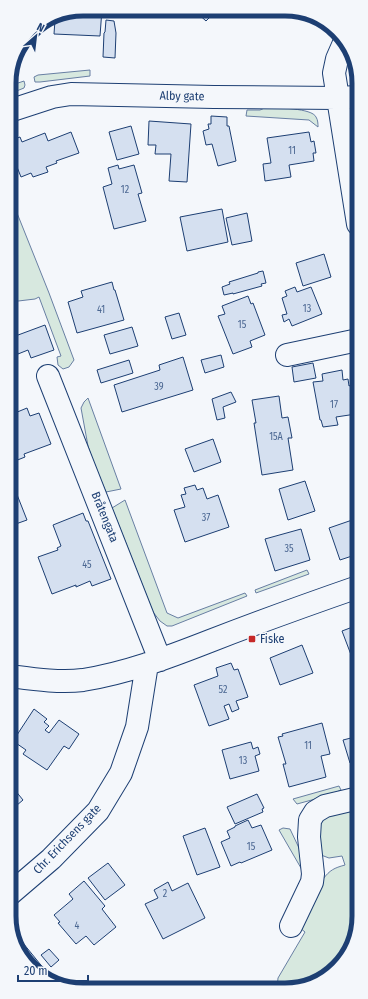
<svg xmlns="http://www.w3.org/2000/svg" width="368" height="999" font-family="'Fira Sans Condensed',sans-serif">
  <style>
    .green { fill: #d7e8df; stroke: #687fa3 }
    .building { fill: #d5e0f0; stroke: #1d3f73 }
    .lines { fill: none; stroke-linecap: round; stroke-linejoin: round }
    .minor-casing { stroke: #1d3f73; stroke-width: 24 }
    .minor { stroke: #f4f7fb; stroke-width: 22 }
    .poi-dot { fill: #c62828; stroke: #f4f7fb; stroke-width: 1.5 }
    .labels { text-anchor: middle; stroke-width: 3; stroke-linejoin: round; paint-order: stroke }
    .number-label { font-size: 10px; fill: #4b6792 }
    .street-label { font-size: 12px; fill: #1d3f73; stroke: #f4f7fb }
    .poi-label { font-size: 12px; fill: #1d3f73; stroke: #f4f7fb; text-anchor: start }
    .rim { fill: none; stroke: #1d3f73; stroke-width: 5 }
  </style>
  <rect width="100%" height="100%" fill="#f4f7fb"/>
  <path class="green" d="M90,70v6l-50,6h-5l-1,-5 4,-2z
    M24,81l1,4 -1,3 -15,6v-8z
    M267,107c10,1 45,1 49,10 2,3 2,7 2,10l-9,-7 -63,-4 1,-6h13z
    M9,193l40,100 25,67 -5,7 -6,2 -5,-4 -1,-8 4,-1 -22,-59 -4,2 -25,3z
    M88,398l33,91 -15,3 -11,-25 -7,-21 -7,-38 3,-6z
    M125,500l42,113 11,5 67,-25 2,3 -75,30h-5l-7,-5 -7,-9 -41,-104z
    M307,570l2,4 -53,19 -1,-3z
    M339,786l2,4 -11,5 -33,9 -4,-5z
    M359,804v116l-6,14 -11,16 -10,20 -33,19h-22l1,-11 27,-46 -5,-4 23,-49c7,-9 11,-11 22,-14l-3,-9 -13,2 -8,-3 -2,-14 2,-22z
    M283,828l7,1 9,19 8,25 -2,2 -26,-45z"/>
  <path class="building" d="M83,9h19l-2,27 -46,-2 1,-14z
    M184,10h33l-11,11 -11,-10 -5,5z
    M293,10h6l13,7 -1,1z
    M106,20l8,1 2,12 -1,25 -12,-1 1,-24 1,-1z
    M22,43l-10,25 5,-18z
    M211,116l16,1v9h2l7,35 -18,5 -6,-22 -6,1 -3,-14 6,-2 -1,-5h3z
    M149,121l42,3 -4,58 -18,-1 2,-27h-16l1,-9h-8z
    M131,126l8,28 -22,6 -8,-28z
    M71,132l8,21 -23,8 1,2 -11,4 2,5 -15,5 -2,-4 -10,4 -12,-30v-6l11,-4 2,5 23,-9 3,8z
    M309,132l2,10 3,-1 2,12h-3l1,8 -25,4 2,12 -26,4 -2,-17 8,-1 -4,-25z
    M118,165l1,4 15,-4 8,28 -4,1 8,27 -32,8 -11,-42 9,-3 -4,-16z
    M222,209l6,33 -41,9 -7,-34z
    M247,213l5,28 -20,4 -6,-27z
    M324,254l7,23 -28,9 -7,-23z
    M263,271l3,12 -5,1 1,2 -29,8v-1l-9,2 -2,-8 8,-3 -1,-2 29,-9v-1z
    M112,282l2,8h1l9,30 -47,13 -9,-31 15,-5 -2,-6z
    M295,287l2,5 14,-5 11,27 -30,12 -3,-7 -5,3 -2,-7 5,-1 -5,-16 5,-2 -2,-5z
    M248,296l3,8 2,-1 12,32 -15,6 2,6 -19,7 -15,-38 7,-2 -3,-8z
    M179,313l7,22 -14,4 -7,-22z
    M45,325l9,25 -23,8 -3,-8 -10,4 -1,-4 -7,2v-14z
    M132,327l6,19 -28,8 -6,-19z
    M221,355l3,12 -19,6 -4,-13z
    M10,356l6,18 -6,2z
    M183,357l10,33 -71,22 -8,-27 46,-15 -1,-5z
    M129,360l4,13 -32,10 -4,-13z
    M313,363l3,15 -22,4 -2,-15z
    M342,370l1,10 5,-1 1,7 2,-1 5,29 -20,3 2,8 -15,2 -2,-7h-1l-7,-38 10,-1 -1,-7z
    M231,392l5,10 -13,5 2,11 -8,2 -5,-21z
    M279,396l3,22 6,-1 4,21h-4l5,32 -31,5 -8,-52h2l-4,-23z
    M27,408l3,8 9,-3 12,31 -27,10 1,3 -10,4 -1,-2 -4,1v-45z
    M213,439l8,23 -27,10 -9,-23z
    M305,481l10,30 -27,9 -9,-31z
    M195,485l2,5 6,-2 4,11 11,-4 11,32 -44,15 -11,-32 11,-3 -4,-12 5,-1 -2,-6z
    M14,487l13,33 -17,6v-37z
    M83,513l3,8h2l23,58 -19,7 -2,-5 -14,6v-2l-24,9 -14,-37 20,-7 -1,-2 4,-2 -8,-21z
    M358,518v36l-18,6 -11,-32z
    M301,529l9,31 -35,11 -10,-32z
    M358,625v32l-5,3 -11,-29z
    M302,645l11,28 -33,12 -10,-27z
    M231,663l3,7 4,-1 10,28 -12,4 3,8 -7,3 -3,-8 -5,2 5,13 -20,7 -15,-41 24,-9 -2,-8z
    M359,707v25l-2,-5 -4,2 -2,-8 4,-1 -3,-11z
    M34,709l13,10 -3,3 5,4 -4,4 4,3 10,-13 20,14 -10,15 -5,-3 -17,24 -24,-16 3,-4 -13,-9z
    M322,723l8,31 -9,2 5,21 -37,10 -6,-23h3l-8,-27 5,-1 -1,-2z
    M355,737l4,13v11l-9,2 -7,-23z
    M251,742l2,7 5,-2 2,7 -5,2 4,15 -29,8 -8,-29z
    M10,784l13,16 -13,11z
    M257,794l7,14 -2,1 1,3 -28,12 -8,-17z
    M248,820l4,8 9,-3 11,25 -31,13 -1,-1 -9,4 -10,-24 9,-4 -3,-7 8,-4v-1z
    M205,828l15,39 -23,8 -14,-39z
    M108,863l17,22 -20,15 -17,-22z
    M84,881l21,25 -3,3 14,18 -22,18 -8,-9 -10,8 -18,-21 2,-1 -6,-7 19,-16 -4,-5z
    M168,882l4,9 16,-8 17,35 -42,21 -18,-35 13,-6 -4,-8z
    M23,943l30,37 -22,-12 -12,-22z
    M49,949l10,11 -8,7 -10,-12z"/>
  <g class="lines">
    <defs>
      <path id="minor" d="M344,43l-7,16 -3,14 24,151
        M9,111l43,-14 19,-3 143,3 123,1 21,-1
        M287,355l71,-15
        M48,376l112,284
        M10,676c23,3 50,7 73,4 44,-7 86,-23 127,-39 49,-19 99,-37 148,-54
        M10,894l41,-35 47,-48 23,-38 16,-46 10,-63
        M291,926l21,-44 1,-8 -4,-37 1,-17 5,-8 10,-6 34,-8"/>
    </defs>
    <use href="#minor" class="minor-casing"/>
    <use href="#minor" class="minor"/>
  </g>
  <rect class="poi-dot" x="248" y="635" width="8" height="8" rx="2"/>
  <g class="labels">
    <g class="number-label">
      <text x="292" y="154">11</text>
      <text x="125" y="193">12</text>
      <text x="307" y="312">13</text>
      <text x="101" y="313">41</text>
      <text x="242" y="328">15</text>
      <text x="159" y="390">39</text>
      <text x="334" y="408">17</text>
      <text x="276" y="440">15A</text>
      <text x="206" y="521">37</text>
      <text x="289" y="552">35</text>
      <text x="87" y="568">45</text>
      <text x="223" y="693">52</text>
      <text x="308" y="749">11</text>
      <text x="243" y="764">13</text>
      <text x="251" y="850">15</text>
      <text x="165" y="897">2</text>
      <text x="77" y="929">4</text>
    </g>
    <g class="street-label">
      <text transform="translate(182 96) rotate(1)" y="4">Alby gate</text>
      <text transform="translate(105 517) rotate(68)" y="4">Bråtengata</text>
      <text transform="translate(67 839) rotate(-46)" y="4">Chr. Erichsens gate</text>
    </g>
    <g class="poi-label">
      <text x="260" y="643">Fiske</text>
    </g>
  </g>
  <path d="M0 0H368V999H0ZM83 16H285A67 67 0 0 1 352 83V916A67 67 0 0 1 285 983H83A67 67 0 0 1 16 916V83A67 67 0 0 1 83 16Z" fill="#f4f7fb" fill-rule="evenodd"/>
  <path class="rim" d="M83 16H285A67 67 0 0 1 352 83V916A67 67 0 0 1 285 983H83A67 67 0 0 1 16 916V83A67 67 0 0 1 83 16Z"/>
  <g transform="translate(36 36) rotate(28)" stroke="#f4f7fb" stroke-width="3" paint-order="stroke">
  <path d="M0-3L7 15L0 10L-7 15Z" fill="#1d3f73"/>
  <text y="-6" font-size="11" font-weight="bold" text-anchor="middle" fill="#1d3f73">N</text>
  </g>
  <path d="M18 975v6h70v-6" fill="none" stroke="#1d3f73" stroke-width="2"/>
  <text x="24" y="975" font-size="12" fill="#1d3f73" stroke="#f4f7fb" stroke-width="3" paint-order="stroke">20 m</text>
</svg>
